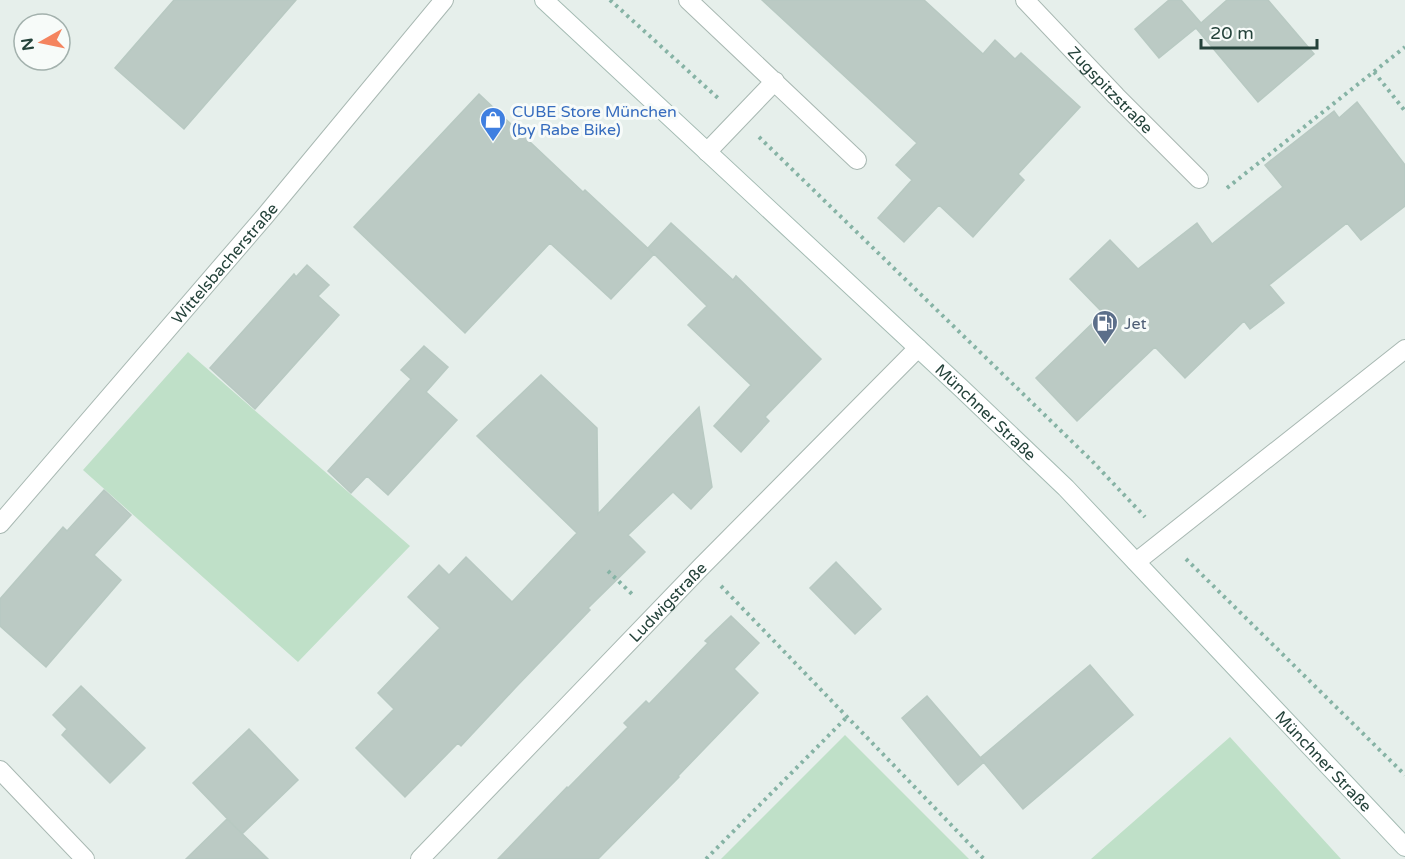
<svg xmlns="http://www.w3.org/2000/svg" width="1405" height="859" font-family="'Varela Round',sans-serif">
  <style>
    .green { fill: #bfe0c8 }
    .building { fill: #bbcac4; stroke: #b8c9c2; stroke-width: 1.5 }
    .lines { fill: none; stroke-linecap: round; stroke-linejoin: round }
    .lane-casing { stroke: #a8b8b2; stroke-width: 20 }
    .street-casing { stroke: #a8b8b2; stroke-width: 20 }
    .secondary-casing { stroke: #a4bbb3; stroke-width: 20 }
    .path { stroke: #86b3a5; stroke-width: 4; stroke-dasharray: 3 4.5; stroke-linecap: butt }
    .lane { stroke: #fff; stroke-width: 18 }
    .street { stroke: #fff; stroke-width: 18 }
    .secondary { stroke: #fff; stroke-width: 18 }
    .labels { text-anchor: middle; stroke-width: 6; stroke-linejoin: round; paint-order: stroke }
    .street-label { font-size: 16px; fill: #24423a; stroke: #f7fbf9 }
    .shop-label { font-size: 16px; fill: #366cbe; stroke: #f7fbf9; text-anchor: start }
    .service-label { font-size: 16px; fill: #4e5e75; stroke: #f7fbf9; text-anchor: start }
  </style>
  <rect width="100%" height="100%" fill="#e6efeb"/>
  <path class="green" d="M188,352l222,194 -112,116 -215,-192z
    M845,735l124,124h-248z
    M1230,737l111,122h-250z"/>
  <path class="building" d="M174,0h122l-112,129 -69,-61z
    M762,0h162l59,54 12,-14 20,19 6,-6 59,54 -62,67 6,6 -51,57 -34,-32 -35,37 -26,-24 34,-38 -16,-15 21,-22z
    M1169,0h12l20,23 26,-23h41l46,54 -56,48 -62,-74 -37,30 -24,-29z
    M479,94l104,98 2,-2 69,64 -43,45 -61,-56 -85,90 -111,-106z
    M1357,102l48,63v41l-44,34 -14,-17 -78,62 15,18 -34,26 -6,-8 -59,57 -30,-31 -78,74 -41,-43 67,-65 -33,-34 40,-39 28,29 59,-46 15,21 71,-57 -18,-22 69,-54 5,7z
    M671,223l62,57 3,-4 85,83 -56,58 4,4 -28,31 -27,-26 37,-41 -63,-60 19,-19 -59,-58z
    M307,265l22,20 -11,11 21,19 -84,94 -45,-41 84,-94 2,3z
    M424,346l24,21 -22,25 31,28 -69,75 -21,-19 -16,17 -23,-22 83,-92 -10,-9z
    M541,375l56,53 1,86 101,-107 13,80 -21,22 -18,-17 -45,43 17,17 -57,56 2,2 -74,77 -55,59 -3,-3 -53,54 -49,-49 38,-39 -16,-16 62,-65 -32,-31 31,-32 10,10 17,-18 46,45 65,-69 -100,-97z
    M104,490l27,25 -37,40 27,25 -75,87 -46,-41v-27l63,-72 4,4z
    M836,562l45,47 -26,25 -45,-46z
    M731,616l28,27 -25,26 24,24 -80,83 1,1 -81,82h-100l69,-72 1,1 60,-61 -4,-4 22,-22 3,3 59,-61 -3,-2z
    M1090,665l43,50 -110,94 -43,-51z
    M81,686l64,62 -35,35 -48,-48 5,-6 -14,-14z
    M927,696l57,66 -26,23 -56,-67z
    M249,729l49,51 -56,54 -49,-51z
    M227,819l41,40h-82z"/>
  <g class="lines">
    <defs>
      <path id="lane" d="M688,0l169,160
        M707,152l68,-71
        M1136,562l269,-213"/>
      <g id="street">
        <path id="s1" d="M1025,0l91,96 83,83"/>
        <path id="s2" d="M0,524l265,-308 179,-216"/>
        <path d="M0,770l85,89"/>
        <path id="s3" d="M420,859l282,-293 216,-218"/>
      </g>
      <g id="secondary">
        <path id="s4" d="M544,0l416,387 106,101 339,359"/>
      </g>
    </defs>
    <use href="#lane" class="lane-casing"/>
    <use href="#street" class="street-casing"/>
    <use href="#secondary" class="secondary-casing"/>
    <path class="path" d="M610,0l109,99
      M1374,72l31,39
      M759,137l333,324 53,56
      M1227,188l178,-141
      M1186,559l219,216
      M608,571l26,25
      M721,586l263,273
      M706,859l141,-142"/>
    <use href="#lane" class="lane"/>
    <use href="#street" class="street"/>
    <use href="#secondary" class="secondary"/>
  </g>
  <defs>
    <symbol id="shop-pin" viewBox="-11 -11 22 30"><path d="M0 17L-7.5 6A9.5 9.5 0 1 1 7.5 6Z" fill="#3f7fe0" stroke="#f7fbf9"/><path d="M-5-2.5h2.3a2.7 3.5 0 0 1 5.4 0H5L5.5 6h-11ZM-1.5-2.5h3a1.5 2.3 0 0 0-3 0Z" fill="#fff"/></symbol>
    <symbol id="fuel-pin" viewBox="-11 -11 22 30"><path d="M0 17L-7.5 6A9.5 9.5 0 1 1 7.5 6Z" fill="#5c6f8a" stroke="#f7fbf9"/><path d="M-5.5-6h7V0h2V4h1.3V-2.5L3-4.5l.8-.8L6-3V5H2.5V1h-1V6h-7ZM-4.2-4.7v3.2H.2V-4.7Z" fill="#fff"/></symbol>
  </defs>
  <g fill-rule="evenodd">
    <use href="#shop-pin" x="478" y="105" width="30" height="40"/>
    <use href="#fuel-pin" x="1090" y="308" width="30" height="40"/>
  </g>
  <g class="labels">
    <g class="street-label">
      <text dy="6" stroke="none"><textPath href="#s1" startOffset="124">Zugspitzstraße</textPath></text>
      <text dy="6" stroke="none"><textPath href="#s2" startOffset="344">Wittelsbacherstraße</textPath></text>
      <text dy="6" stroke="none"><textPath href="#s4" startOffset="604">Münchner Straße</textPath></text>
      <text dy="6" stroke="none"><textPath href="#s3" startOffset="357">Ludwigstraße</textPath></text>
      <text dy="6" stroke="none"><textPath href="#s4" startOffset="1090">Münchner Straße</textPath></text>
    </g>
    <g class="shop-label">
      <text x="512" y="117">CUBE Store München<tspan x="512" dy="18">(by Rabe Bike)</tspan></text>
    </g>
    <g class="service-label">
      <text x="1124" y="329">Jet</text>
    </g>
  </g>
  <g transform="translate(42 42) rotate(261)"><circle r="28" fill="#f7fbf9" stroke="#a3b1ad" stroke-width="1.5"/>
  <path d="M0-4.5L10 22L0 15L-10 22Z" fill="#f4845f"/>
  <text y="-9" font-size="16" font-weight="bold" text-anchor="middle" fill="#24423a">N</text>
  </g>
  <path d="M1201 39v9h116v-9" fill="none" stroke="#24423a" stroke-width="3"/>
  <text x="1210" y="39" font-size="18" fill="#24423a" stroke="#f7fbf9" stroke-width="4.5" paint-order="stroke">20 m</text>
</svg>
